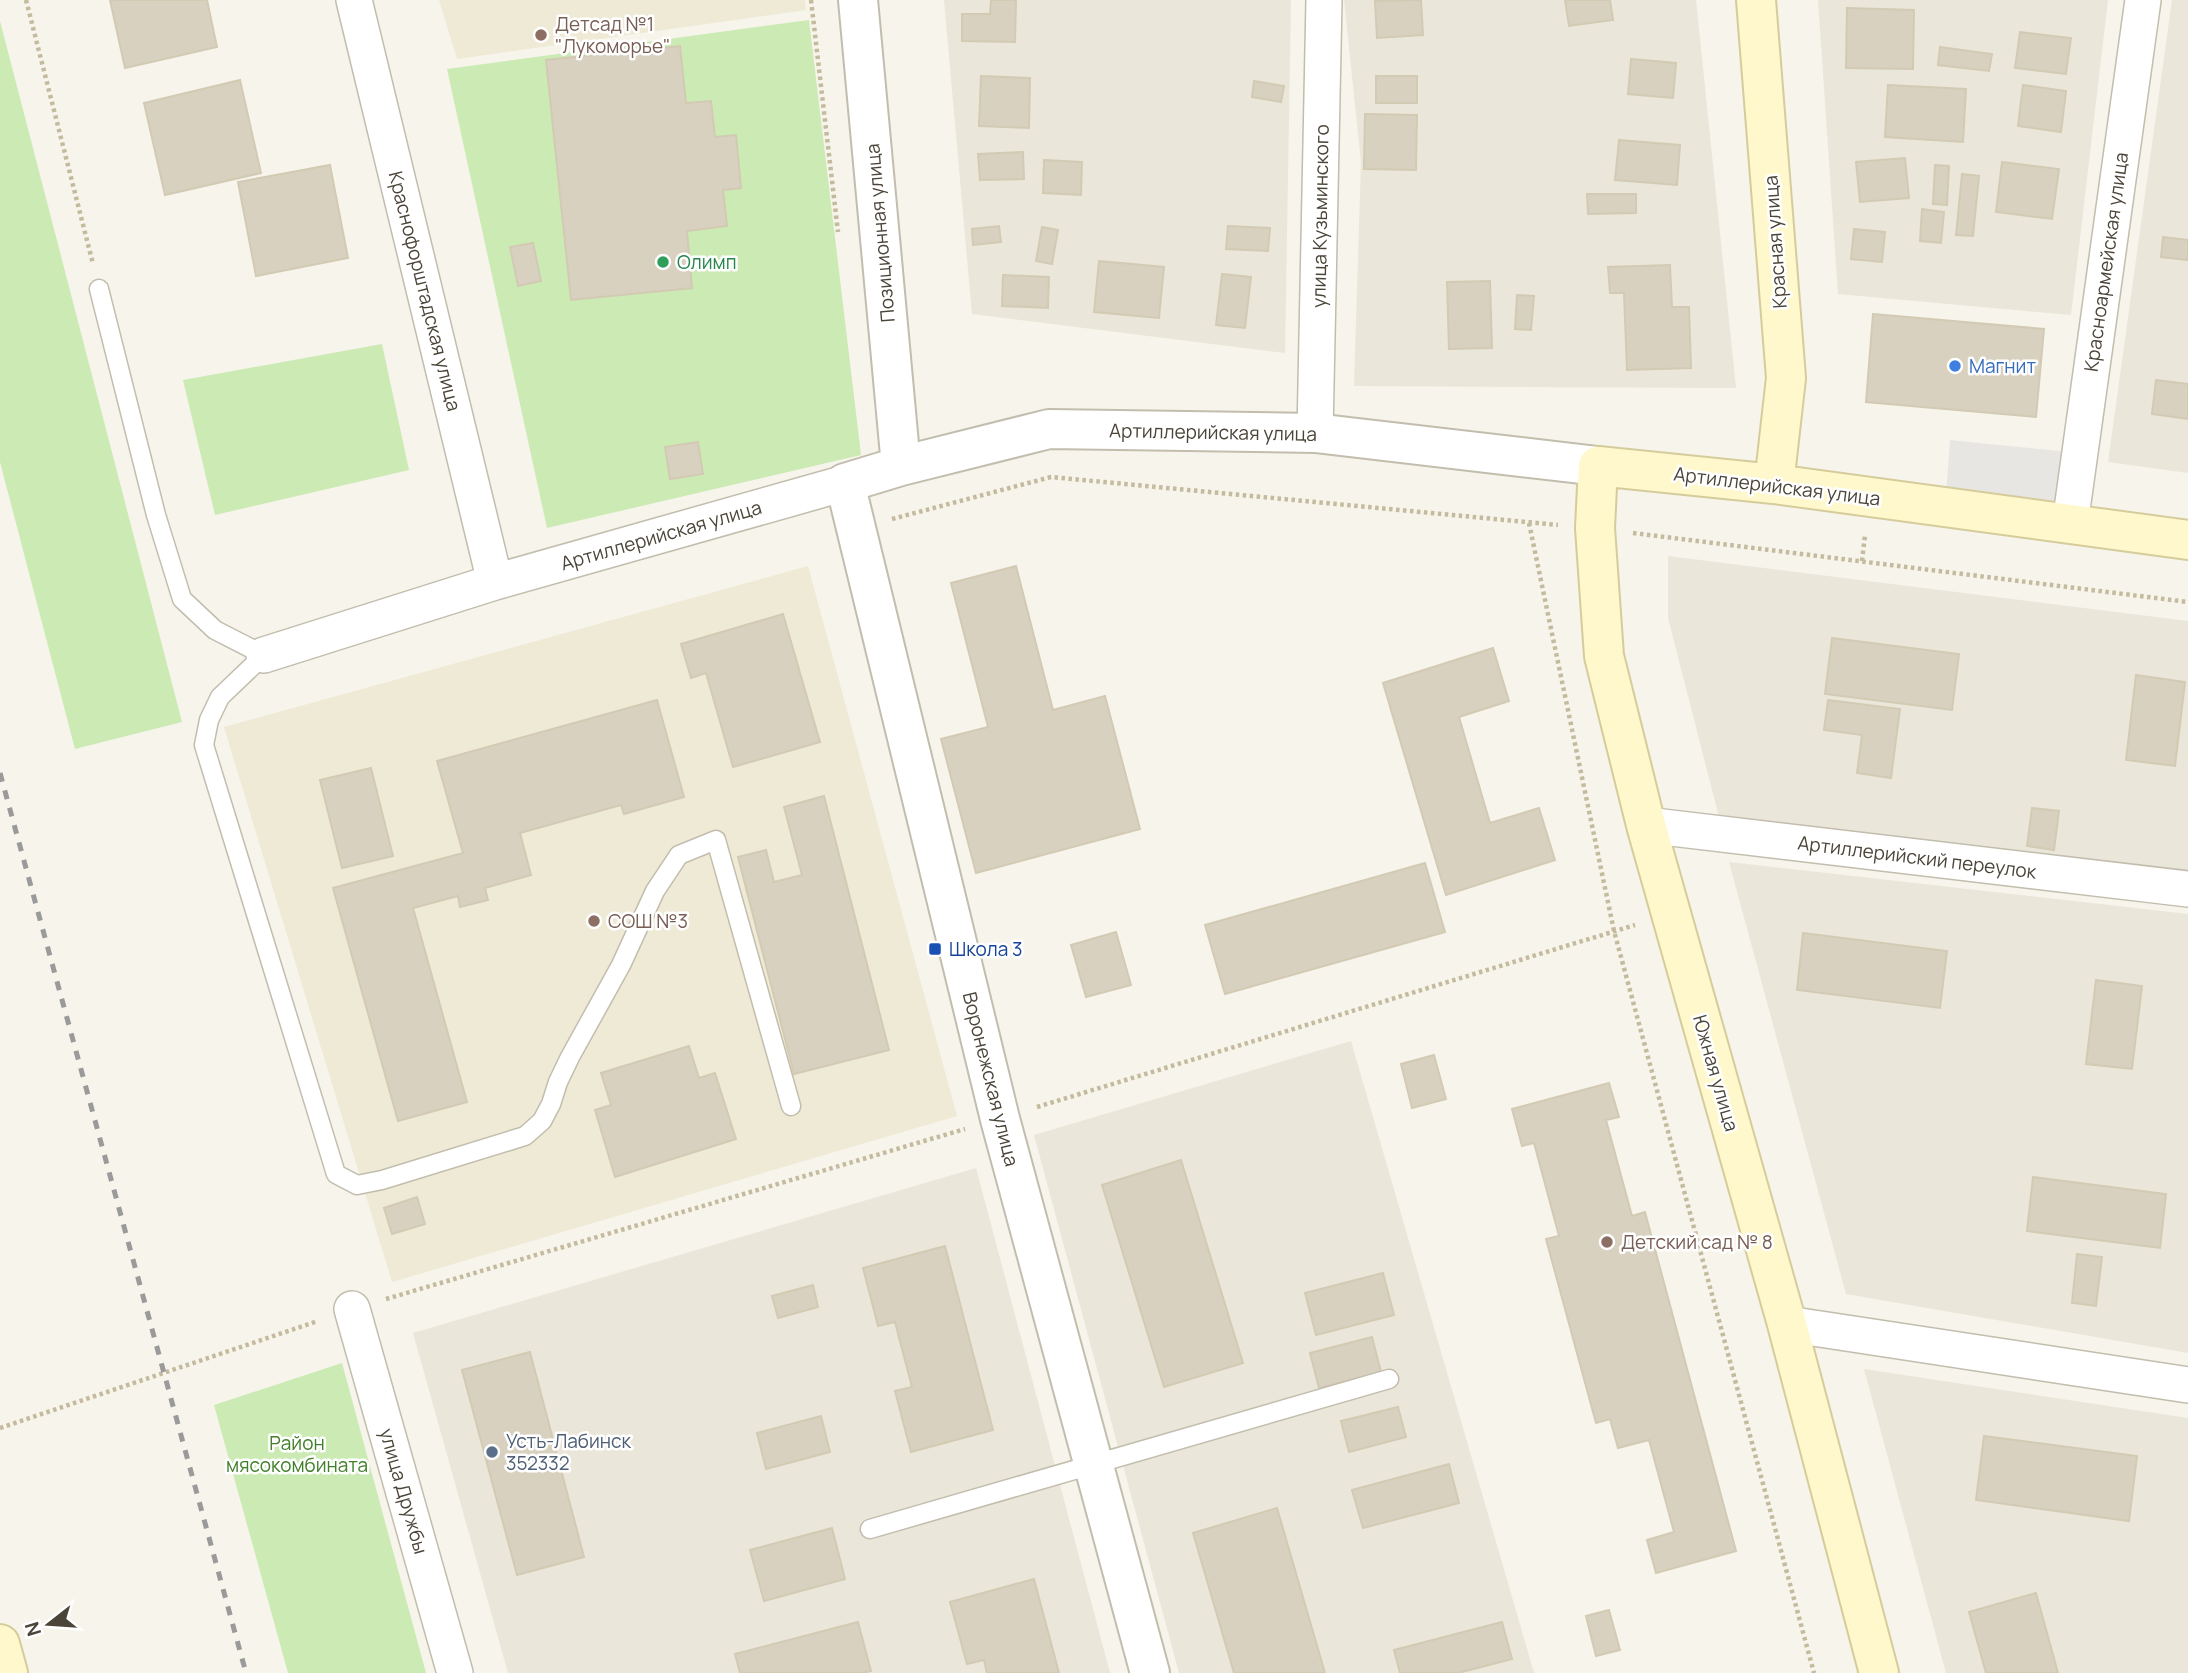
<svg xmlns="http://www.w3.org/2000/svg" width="2188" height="1673" font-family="Manrope,sans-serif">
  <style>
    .residential { fill: #eae6d9 }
    .education { fill: #efead5 }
    .green { fill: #cceab4 }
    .parking { fill: #e8e6e3 }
    .building { fill: #d8d1c0; stroke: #d3cab3; stroke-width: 2 }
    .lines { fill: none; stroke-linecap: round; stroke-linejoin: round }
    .service-casing { stroke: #c2bdad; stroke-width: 21 }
    .minor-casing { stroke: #c2bdad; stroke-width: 38 }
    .tertiary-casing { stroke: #c2bdad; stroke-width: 42 }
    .secondary-casing { stroke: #d6cc9b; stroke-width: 42 }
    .path { stroke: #c4ba9e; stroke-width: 4.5; stroke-dasharray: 3.5 3.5; stroke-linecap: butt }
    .service { stroke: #fff; stroke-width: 18 }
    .minor { stroke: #fff; stroke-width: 35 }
    .tertiary { stroke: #fff; stroke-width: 38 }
    .secondary { stroke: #fff8cc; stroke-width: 38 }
    .rail { stroke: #9a9a9a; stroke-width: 5; stroke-dasharray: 9 9; stroke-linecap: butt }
    .education-dot { fill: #8d6e63; stroke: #fff; stroke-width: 2.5 }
    .leisure-dot { fill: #2e9e5b; stroke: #fff; stroke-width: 2.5 }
    .shop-dot { fill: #3f7fe0; stroke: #fff; stroke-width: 2.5 }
    .transit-dot { fill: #1a4fb4; stroke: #fff; stroke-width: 2.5 }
    .service-dot { fill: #5c6f8a; stroke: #fff; stroke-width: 2.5 }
    .labels { text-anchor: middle; stroke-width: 5; stroke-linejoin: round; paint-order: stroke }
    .education-label { font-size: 19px; fill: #785e54; stroke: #fff; text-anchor: start }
    .street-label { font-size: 19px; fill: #4b4539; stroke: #fff }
    .leisure-label { font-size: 19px; fill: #27864d; stroke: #fff; text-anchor: start }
    .shop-label { font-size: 19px; fill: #366cbe; stroke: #fff; text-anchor: start }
    .transit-label { font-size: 19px; fill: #164399; stroke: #fff; text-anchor: start }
    .service-label { font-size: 19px; fill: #4e5e75; stroke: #fff; text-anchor: start }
    .park-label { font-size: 19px; fill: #417f2a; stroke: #fff }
  </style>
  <rect width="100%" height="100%" fill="#f6f4eb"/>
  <path class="residential" d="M944,0h347l-6,353 -313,-39z
    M1344,0h352l40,388 -382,-2 7,-224z
    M1818,0h290l-37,315 -233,-21z
    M2172,0h16v473l-80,-11z
    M1668,556l520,65v250l-469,-54 -51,-199z
    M1729,862l459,52v439l-342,-59z
    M1351,1041l183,632h-355l-145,-538z
    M976,1168l134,505h-602l-95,-340z
    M1864,1369l324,49v255h-242z"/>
  <path class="education" d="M439,0h366l1,10 -349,49z
    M808,566l149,550 -565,166 -168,-555z"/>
  <path class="green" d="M809,20l52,435 -314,73 -100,-459z
    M0,21l182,701 -107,27 -75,-287z
    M382,344l27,126 -194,45 -32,-135z
    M342,1363l84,310h-138l-74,-268z"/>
  <path class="parking" d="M1950,440l129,13 -8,60 -125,-18z"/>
  <path class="building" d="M110,0h97l10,47 -92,21z
    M991,0h25l-1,42 -53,-1v-27h28z
    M1421,0l2,35 -46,3 -2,-37z
    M1565,0h45l3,20 -44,6z
    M1847,8l67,2 -1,59 -67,-1z
    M2020,32l51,6 -5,36 -51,-6z
    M680,46l6,57 25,-2 4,36 21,-2 5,53 -18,2 4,36 -40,5 5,57 -121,12 -25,-240z
    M1940,47l52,7 -3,17 -51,-6z
    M1631,59l45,4 -3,35 -45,-4z
    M981,76l49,2 -1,50 -50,-2z
    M1376,76h41v27h-41z
    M240,80l21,93 -96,22 -21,-92z
    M1254,81l30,5 -3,16 -29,-5z
    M1888,85l78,4 -3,53 -78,-5z
    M2023,85l43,6 -5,41 -43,-6z
    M1365,114l52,1 -1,55 -52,-1z
    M1619,140l61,5 -3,40 -62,-5z
    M1023,152l1,27 -44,1 -2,-26z
    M1905,158l4,40 -49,4 -4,-40z
    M1044,160l38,2 -1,33 -38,-2z
    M2002,162l57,7 -7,50 -56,-7z
    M330,165l18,93 -92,18 -18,-94z
    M1935,165l14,1 -2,39 -14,-1z
    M1962,174l17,2 -6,60 -17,-1z
    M1587,194h49v19l-48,1z
    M1922,209l22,3 -3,31 -21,-2z
    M999,226l2,16 -28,3 -1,-16z
    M1228,226l42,2 -2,23 -42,-2z
    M1042,227l16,3 -6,34 -16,-3z
    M1854,229l31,3 -3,30 -31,-3z
    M2163,237l25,3v20l-27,-3z
    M533,243l8,38 -23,5 -8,-39z
    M1099,261l65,6 -5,51 -65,-6z
    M1670,265l2,42h17l2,61 -64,2 -3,-77h-14l-2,-26z
    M1222,274l29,3 -6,51 -29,-3z
    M1003,275l46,2 -1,31 -46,-2z
    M1490,281l2,67 -43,1 -2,-67z
    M1517,295l17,1 -3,34 -16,-1z
    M1873,314l171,15 -8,88 -170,-15z
    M2156,380l32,4v35l-36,-5z
    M698,442l5,32 -33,5 -5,-32z
    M1016,566l37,144 52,-14 35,133 -164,44 -35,-134 47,-12 -37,-144z
    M783,614l37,128 -87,25 -27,-94 -15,5 -10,-34z
    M1832,638l127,16 -7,56 -127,-16z
    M1493,648l16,53 -50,16 31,106 49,-15 16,52 -109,35 -63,-212z
    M2136,675l49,7 -10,84 -49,-6z
    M657,700l27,97 -60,17 -3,-9 -101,28 11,42 -46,13 3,12 -28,7 -2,-11 -45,12 54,194 -69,19 -65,-233 130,-35 -26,-92z
    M1828,700l72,9 -9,69 -34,-5 5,-38 -38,-5z
    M371,768l22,88 -51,12 -22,-88z
    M824,796l65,254 -95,24 -56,-217 28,-7 8,32 28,-7 -18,-68z
    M2032,808l27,3 -5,39 -27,-4z
    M1425,863l20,69 -220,62 -20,-69z
    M1116,932l15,53 -45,12 -15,-52z
    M1803,933l144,18 -7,57 -143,-18z
    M2096,980l46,6 -10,83 -46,-5z
    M689,1046l10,32 16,-5 21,66 -121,38 -20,-67 16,-5 -10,-32z
    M1434,1055l12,44 -34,9 -11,-44z
    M1609,1083l10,34 -13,3 26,96 13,-4 91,339 -80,22 -9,-33 27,-8 -25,-92 -31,8 -8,-29 -14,4 -50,-184 13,-3 -25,-93 -12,3 -10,-37z
    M1181,1160l62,203 -79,24 -62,-202z
    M2033,1177l133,17 -6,54 -133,-17z
    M417,1197l8,27 -33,10 -8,-26z
    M945,1246l48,184 -82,22 -16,-61 17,-4 -17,-65 -17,4 -15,-58z
    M2077,1254l25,3 -6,49 -24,-3z
    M1383,1273l11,42 -78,20 -11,-42z
    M813,1285l5,22 -40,11 -6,-22z
    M1372,1337l9,35 -62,16 -9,-35z
    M530,1352l54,205 -67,18 -55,-205z
    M1398,1407l8,30 -57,15 -8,-31z
    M821,1416l9,36 -64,17 -9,-36z
    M1984,1436l153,20 -8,65 -153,-21z
    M1449,1464l10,39 -96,25 -11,-38z
    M1277,1508l48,165h-91l-41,-140z
    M832,1528l13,51 -81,22 -14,-51z
    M1034,1579l25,94h-72l-3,-13 -17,4 -17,-62z
    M2036,1593l22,80h-72l-17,-61z
    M1609,1610l11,40 -24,6 -10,-40z
    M858,1622l13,49 -9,2h-122l-5,-19z
    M1502,1622l10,37 -54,14h-58l-6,-23z"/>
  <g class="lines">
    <defs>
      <path id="service" d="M99,289l57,226 26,84 33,31 49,25 -44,42 -11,23 -5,25 132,429 21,11 25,-5 143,-44 17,-15 9,-17 7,-22 12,-25 51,-92 34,-74 24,-36 37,-15 75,266
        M870,1529l519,-150"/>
      <path id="minor" d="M354,0l141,582
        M1315,433l9,-433
        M2070,524l73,-524
        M264,655l231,-73 350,-99
        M1646,825l542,64
        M352,1309l103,364
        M1787,1324l401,61"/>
      <path id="tertiary" d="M858,0l43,466
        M1150,1673l-150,-554 -155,-636 56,-17 148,-37 266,4 283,33"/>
      <path id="secondary" d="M1756,0l30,378 -12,106
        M0,1644l8,29
        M1879,1673l-92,-349 -141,-499 -42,-169 -9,-128 3,-62 176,18 414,56"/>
    </defs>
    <use href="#service" class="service-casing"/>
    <use href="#minor" class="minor-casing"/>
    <use href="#tertiary" class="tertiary-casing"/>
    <use href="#secondary" class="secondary-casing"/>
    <path class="path" d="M26,0l67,264
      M811,0l27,232
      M892,519l159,-42 507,48
      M1529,523l85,408 200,742
      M1633,533l555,69
      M1862,561l3,-26
      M1037,1107l598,-182
      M386,1299l579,-170
      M0,1428l318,-107"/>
    <use href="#service" class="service"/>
    <use href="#minor" class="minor"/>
    <use href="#tertiary" class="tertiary"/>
    <use href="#secondary" class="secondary"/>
    <path class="rail" d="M0,773l246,900"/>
  </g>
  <g class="education-dot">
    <circle cx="541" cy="35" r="7"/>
    <circle cx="594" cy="921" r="7"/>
    <circle cx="1607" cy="1242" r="7"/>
  </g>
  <circle class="leisure-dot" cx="663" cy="262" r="7"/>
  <circle class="shop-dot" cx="1955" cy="366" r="7"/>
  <rect class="transit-dot" x="928" y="942" width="14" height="14" rx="3.5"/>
  <circle class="service-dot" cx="492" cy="1452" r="7"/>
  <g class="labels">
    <g class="education-label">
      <text x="555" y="31">Детсад №1<tspan x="555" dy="22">"Лукоморье"</tspan></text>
      <text x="608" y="928">СОШ №3</text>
      <text x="1621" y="1249">Детский сад № 8</text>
    </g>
    <g class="street-label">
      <text transform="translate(1320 216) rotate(-89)" y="7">улица Кузьминского</text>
      <text transform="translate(880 233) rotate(-95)" y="7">Позиционная улица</text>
      <text transform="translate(1775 242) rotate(-94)" y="7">Красная улица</text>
      <text transform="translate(2106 262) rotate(-82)" y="7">Красноармейская улица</text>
      <text transform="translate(425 291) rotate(76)" y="7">Краснофорштадская улица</text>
      <text transform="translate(1213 432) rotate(1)" y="7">Артиллерийская улица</text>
      <text transform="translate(1777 486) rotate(7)" y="7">Артиллерийская улица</text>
      <text transform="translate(661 535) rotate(-16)" y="7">Артиллерийская улица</text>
      <text transform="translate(1917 857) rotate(7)" y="7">Артиллерийский переулок</text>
      <text transform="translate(1716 1073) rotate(74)" y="7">Южная улица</text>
      <text transform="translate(991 1079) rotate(76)" y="7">Воронежская улица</text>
      <text transform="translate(404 1491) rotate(74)" y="7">улица Дружбы</text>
    </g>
    <g class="leisure-label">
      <text x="677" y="269">Олимп</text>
    </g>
    <g class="shop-label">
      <text x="1969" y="373">Магнит</text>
    </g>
    <g class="transit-label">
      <text x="949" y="956">Школа 3</text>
    </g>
    <g class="service-label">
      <text x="506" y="1448">Усть-Лабинск<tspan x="506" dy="22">352332</tspan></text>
    </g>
    <g class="park-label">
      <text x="297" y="1450">Район<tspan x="297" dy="22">мясокомбината</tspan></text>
    </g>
  </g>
  <g transform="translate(49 1624) rotate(253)" stroke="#ffffff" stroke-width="5" paint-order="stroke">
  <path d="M0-5L12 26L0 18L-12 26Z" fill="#4b4539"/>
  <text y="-10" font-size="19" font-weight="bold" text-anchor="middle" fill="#4b4539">N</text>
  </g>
</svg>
